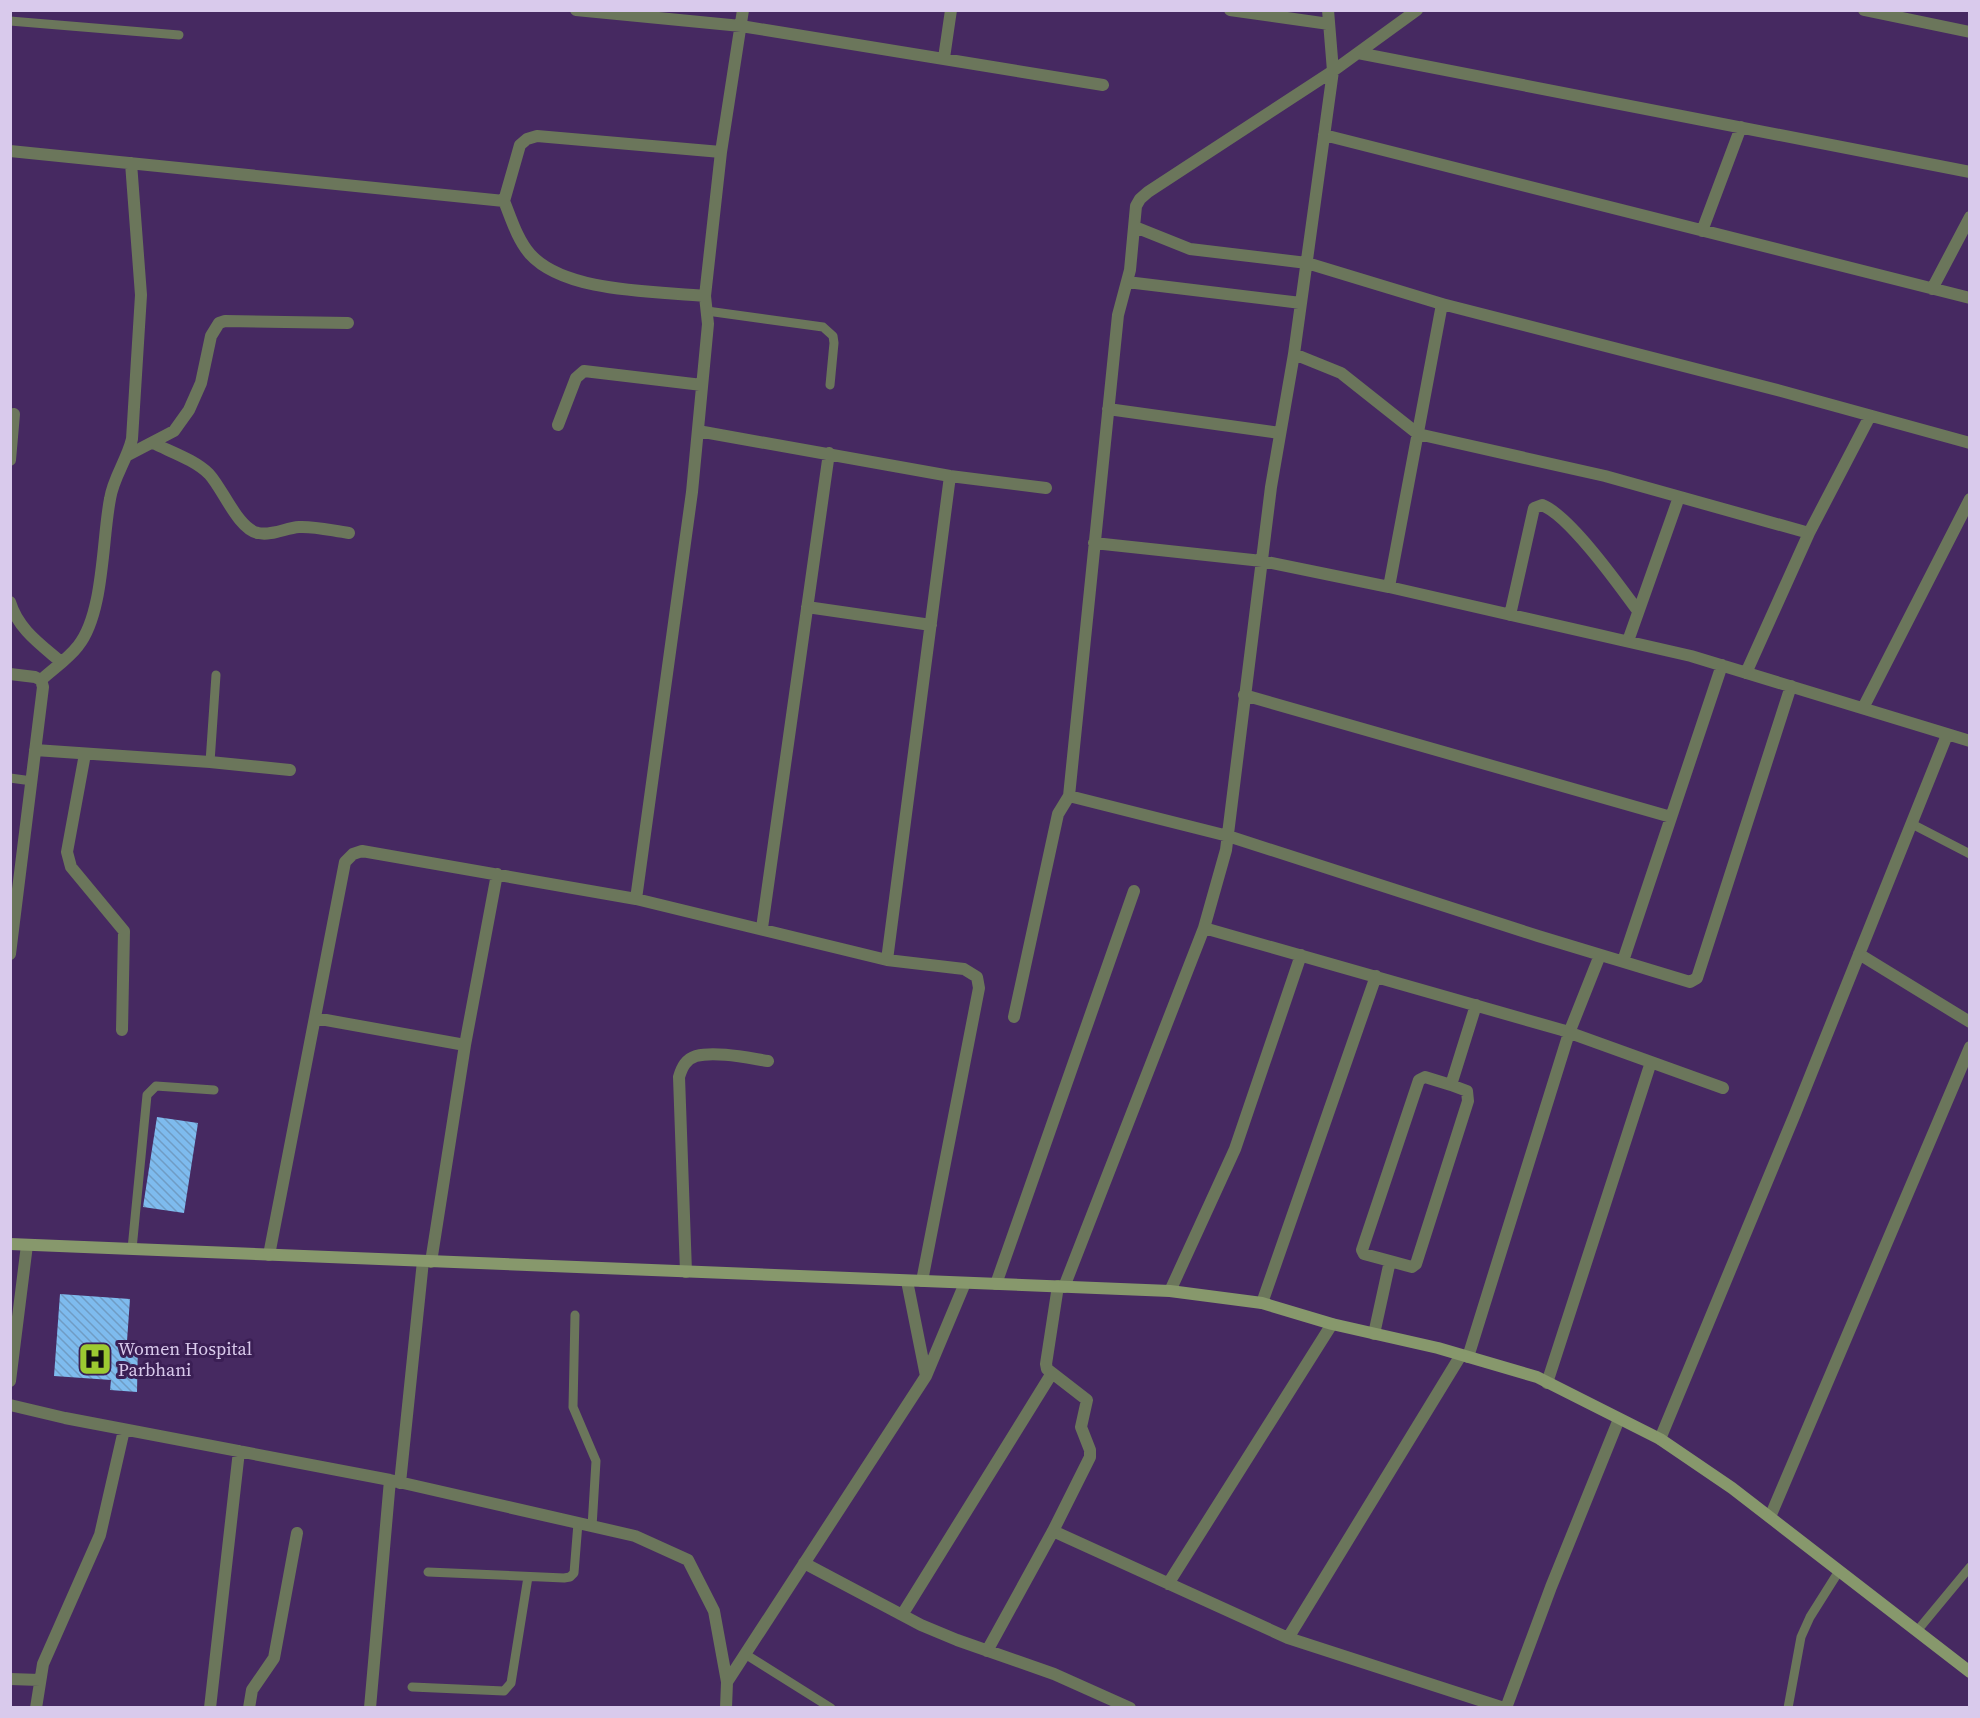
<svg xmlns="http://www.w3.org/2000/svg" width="1980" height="1718" font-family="'Source Serif 4',serif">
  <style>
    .building { fill: url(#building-back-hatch) }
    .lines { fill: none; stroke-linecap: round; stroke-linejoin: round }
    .lane { stroke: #6b765b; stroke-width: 9 }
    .street { stroke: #6b765b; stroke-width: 12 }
    .secondary { stroke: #87986c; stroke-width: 12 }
    .labels { text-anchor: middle; stroke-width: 6; stroke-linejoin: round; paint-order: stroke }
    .poi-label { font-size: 18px; fill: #d9caec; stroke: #3b1f55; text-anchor: start }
  </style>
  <defs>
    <pattern id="building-back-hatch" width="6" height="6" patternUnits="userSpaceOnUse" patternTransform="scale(1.5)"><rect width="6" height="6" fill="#7ebbee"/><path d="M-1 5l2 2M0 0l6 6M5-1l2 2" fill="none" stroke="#6f9cc4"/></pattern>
  </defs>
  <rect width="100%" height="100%" fill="#462961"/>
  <path class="building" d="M157,1117l41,6 -14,90 -41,-6z
    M60,1294l70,5 -3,42 11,1 -1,50 -27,-2 1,-10 -57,-4z"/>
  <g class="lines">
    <path class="lane" d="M10,21l169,14
      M707,311l116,16 10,9 1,7 -4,42
      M210,762l6,-87
      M10,778l22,3
      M1912,824l58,30
      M132,1249l15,-154 9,-9 58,4
      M575,1315l-2,92 23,54 -4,66
      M428,1572l136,6 6,-1 4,-4 4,-50
      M1917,1631l53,-64
      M745,1654l86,54
      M412,1687l92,4 7,-8 17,-106
      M1788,1708l13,-71 9,-20 29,-46"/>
    <path class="street" d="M576,10l165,16 362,59
      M1230,10l99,14
      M1864,10l106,22
      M1358,53l612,119
      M944,58l7,-48
      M1324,135l646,163
      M10,151l494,50 16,-56 7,-6 10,-3 184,16
      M504,201c7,17 13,38 26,53 35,39 125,37 175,42
      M1135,227l55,22 117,14 135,41 339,87 189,52
      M1702,231l39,-104
      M1127,282l174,21
      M1932,289l38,-72
      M1294,354l47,19 77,61 187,42 204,57
      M1108,409l172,24
      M558,425l18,-47 8,-7 118,14
      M698,431l252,45 96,12
      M153,443c18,9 42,17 56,31 14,15 29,55 49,59 13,3 28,-5 41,-6 16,-1 34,4 50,6
      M128,455l46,-24 15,-21 12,-27 10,-47 8,-13 6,-2 123,2
      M10,460l4,-46
      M1094,543l168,18 127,26 302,69 279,85
      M1389,587l53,-283
      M10,602c8,27 30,42 51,60
      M807,607l124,18
      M1510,615l24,-107 8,-3c27,10 77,80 96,106
      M1628,641l51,-144
      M1746,673l63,-140 61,-117
      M10,674l25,3 6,3 2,7 -33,267
      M41,680c12,-11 27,-21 37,-34 26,-32 24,-106 32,-147 3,-21 17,-39 22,-60l9,-144 -10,-132
      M1244,695l427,122
      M1863,708l107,-209
      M35,750l175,12 80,8
      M85,754l-18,98 4,15 53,64 -2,99
      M1069,796l159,40 310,100 152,46 7,-4 94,-292
      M636,899l56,-407 16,-168 -3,-28 16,-144 22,-142
      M762,928l67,-475
      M1204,928l358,102 161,58
      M1859,954l111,68
      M887,960l63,-484
      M1623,961l99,-296
      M1014,1017l44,-203 11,-18 49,-481 12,-45 6,-64 4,-7 8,-7 185,-121 84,-61
      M315,1018l150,27
      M269,1255l76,-393 8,-8 9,-3 274,48 251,61 77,9 13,8 2,11 -57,293
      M1390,1261l-26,-7 -2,-4 57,-170 6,-3 26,8
      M431,1262l34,-217 32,-171
      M686,1272l-7,-195c3,-10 7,-18 17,-21 20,-5 52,2 72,5
      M907,1281l19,95
      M996,1284l138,-393
      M1064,1287l140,-359 22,-78 45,-363 23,-133 39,-283 -5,-61
      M1170,1291l65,-142 66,-194
      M1262,1303l114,-327
      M1374,1334l16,-73 22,6 4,-3 52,-163 -1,-10 -16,-6 25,-80
      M1468,1357l101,-324 31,-78
      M10,1381l17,-136
      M1547,1383l104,-321
      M10,1405l55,13 325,62 245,56 53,24 26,51 13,71 -1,26
      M1660,1439l135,-325 152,-379
      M400,1483l23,-222
      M1770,1517l200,-470
      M1053,1531l235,107 216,70
      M804,1563l117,62 36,15 97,34 76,34
      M1168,1584l164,-260
      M902,1615l150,-242
      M1288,1638l173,-283
      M987,1651l66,-120 37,-74v-7l-9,-23 6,-27 -40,-31 -1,-5 12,-78
      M10,1679l30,1
      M727,1682l199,-306 39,-93
      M36,1708l7,-44 57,-129 24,-105
      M210,1708l29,-257
      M249,1708l3,-18 22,-32 23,-125
      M370,1708l20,-228
      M1506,1708l45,-121 68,-168"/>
    <path class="secondary" d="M10,1244l1160,47 92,12 70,21 106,24 99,29 123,62 72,49 238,184"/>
  </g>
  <defs>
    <symbol id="hospital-square" viewBox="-11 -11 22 22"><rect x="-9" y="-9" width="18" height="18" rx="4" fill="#9cca31" stroke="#3b1f55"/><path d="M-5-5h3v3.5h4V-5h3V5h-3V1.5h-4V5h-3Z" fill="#111"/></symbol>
  </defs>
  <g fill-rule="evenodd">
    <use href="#hospital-square" x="76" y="1340" width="38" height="38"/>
  </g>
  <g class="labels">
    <g class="poi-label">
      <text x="118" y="1355">Women Hospital<tspan x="118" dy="21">Parbhani</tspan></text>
    </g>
  </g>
  <rect width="1980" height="1718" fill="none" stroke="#d9caec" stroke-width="24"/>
</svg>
